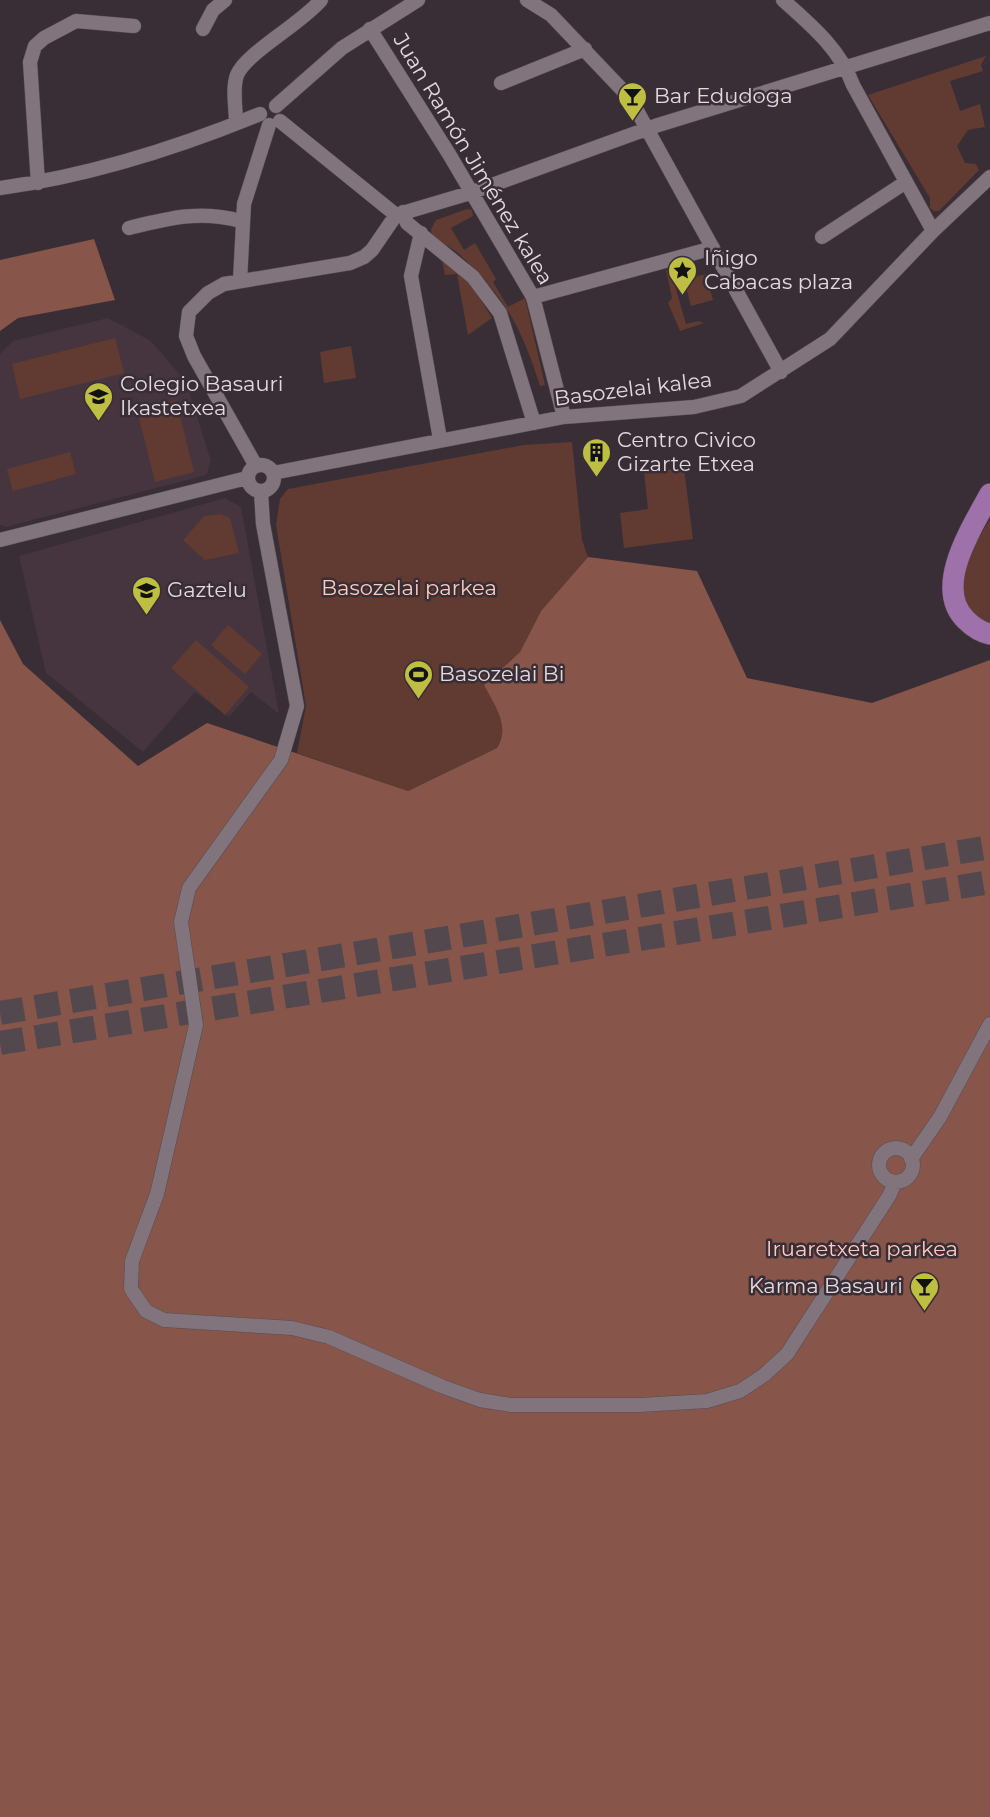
<svg xmlns="http://www.w3.org/2000/svg" width="990" height="1817" font-family="Montserrat,sans-serif">
  <style>
    .built { fill: #46353f }
    .green { fill: #613b32 }
    .forest { fill: #87554a }
    .lines { fill: none; stroke-linecap: round; stroke-linejoin: round }
    .highway-tunnel { stroke: #52484e; stroke-width: 24; stroke-dasharray: 24 12; stroke-linecap: butt }
    .street-casing { stroke: #564d53; stroke-width: 15 }
    .primary-casing { stroke: #564d53; stroke-width: 22 }
    .street { stroke: #81747c; stroke-width: 14 }
    .primary { stroke: #9e71aa; stroke-width: 21 }
    .labels { text-anchor: middle; stroke-width: 5; stroke-linejoin: round; paint-order: stroke }
    .poi-label { font-size: 21px; fill: #e2dadf; stroke: #392e35; text-anchor: start }
    .street-label { font-size: 21px; fill: #e2dadf; stroke: #392e35 }
    .park-label { font-size: 21px; fill: #fdcbbf; stroke: #392e35 }
  </style>
  <rect width="100%" height="100%" fill="#392e35"/>
  <path class="built" d="M108,318l43,23 35,41 25,79 -5,14 -200,52 -6,-2v-171l13,-13z
    M225,498l16,9 38,207 -28,-22 -22,25 -34,-25 -52,60 -97,-79 -27,-117z"/>
  <path class="green" d="M986,56l-5,9 2,6 -33,10 10,30 20,-7 5,23 -17,3 -11,16 8,17 11,1 3,6 -40,41h-5l-4,-3v-10l-62,-103z
    M467,209l5,1 1,6 -22,12 13,22 11,-7 21,36 -3,3 15,25 17,-9 20,87 -5,1c-18,-58 -36,-90 -81,-132 -8,-7 -18,-11 -27,-18l-1,-7 5,-9z
    M441,254l31,32 20,32 -24,17 -11,-61 -12,1z
    M670,269l16,55 12,-3 6,2 -24,8 -12,-28 4,-5 -6,-28z
    M706,274l7,26 -22,6 -7,-26z
    M115,338l9,35 -104,26 -8,-35z
    M351,346l5,32 -32,5 -4,-31z
    M176,400l18,72 -39,10 -18,-72z
    M572,442l10,98 6,17 -47,54 -21,41 -36,33c10,20 27,41 13,63l-89,43 -111,-38 9,-47 -30,-181 4,-26 8,-10 236,-44z
    M70,452l6,22 -63,17 -6,-22z
    M684,468l9,71 -69,9 -4,-35 28,-4 -4,-37z
    M220,514l10,4 9,35 -34,7 -22,-20 21,-24z
    M990,519v110l-27,-21 -1,-41z
    M228,625l34,29 -17,20 -34,-29z
    M196,640l53,47 -24,28 -54,-47z"/>
  <path class="forest" d="M94,239l21,61 -97,18 -18,13v-71z
    M588,557l109,14 50,107 125,25 118,-43v1157h-990v-1197l23,44 115,102 69,-43 201,68 89,-43c14,-22 -3,-43 -13,-63l36,-33 21,-41z"/>
  <g class="lines">
    <path class="highway-tunnel" d="M0,1013l990,-166
      M0,1043l990,-161"/>
    <defs>
      <path id="street" d="M527,0l24,15 79,83 151,274
        M783,0c28,25 57,49 70,85l80,146
        M203,29l10,-19 12,-10
        M370,29l79,125 84,143 31,120
        M501,83l84,-34
        M276,106l66,-58 76,-48
        M280,121l116,94
        M236,123c0,-14 -4,-35 1,-48 9,-22 64,-51 84,-75
        M38,183l-8,-121 5,-16 9,-8 32,-17 58,5
        M0,188c89,-12 177,-40 260,-74
        M403,212l4,11 66,54 27,36 34,110
        M396,215l74,-22 185,-67 335,-103
        M129,228c40,-10 70,-18 112,-7
        M421,233l-10,43 29,163
        M822,237l84,-55
        M240,281l4,-77 25,-79
        M533,297l180,-49
        M248 478a13 13 0 1 1 26 0a13 13 0 1 1-26 0Z
        M256,466l-62,-110 -8,-20 3,-24 19,-19 16,-9 126,-21 14,-6 8,-7 24,-35
        M273,473l291,-56 130,-10 47,-11 89,-57 103,-108 57,-54
        M261,492l2,32 34,182 -16,54 -92,128 -8,34 15,103 -39,169 -25,67 -1,28 15,22 18,9 128,8 37,9 112,49 39,14 31,5h129l67,-4 33,-10 24,-16 23,-21 102,-158 6,-14
        M0,540l247,-62
        M879 1165a17 17 0 1 1 34 0a17 17 0 1 1-34 0Z
        M911,1159l29,-42 50,-93"/>
      <path id="primary" d="M990,494c-17,32 -58,93 -24,126 7,7 14,12 24,14"/>
    </defs>
    <use href="#street" class="street-casing"/>
    <use href="#primary" class="primary-casing"/>
    <use href="#street" class="street"/>
    <use href="#primary" class="primary"/>
  </g>
  <defs>
    <symbol id="bar-pin" viewBox="-11 -11 22 30"><path d="M0 17L-7.5 6A9.5 9.5 0 1 1 7.5 6Z" fill="#bebf42" stroke="#392e35"/><path d="M-6-5H6L.8 .8V4.5H3.5V6h-7V4.5H-.8V.8Z" fill="#111"/></symbol>
    <symbol id="sight-pin" viewBox="-11 -11 22 30"><path d="M0 17L-7.5 6A9.5 9.5 0 1 1 7.5 6Z" fill="#bebf42" stroke="#392e35"/><path d="M0-6L1.8-2.2L6-1.7L2.9 1.2L3.7 5.4L0 3.3L-3.7 5.4L-2.9 1.2L-6-1.7L-1.8-2.2Z" fill="#111"/></symbol>
    <symbol id="school-pin" viewBox="-11 -11 22 30"><path d="M0 17L-7.5 6A9.5 9.5 0 1 1 7.5 6Z" fill="#bebf42" stroke="#392e35"/><path d="M0-5L7-2L0 1L-7-2ZM-4 1L0 2.5L4 1V4Q0 6-4 4Z" fill="#111"/></symbol>
    <symbol id="building-pin" viewBox="-11 -11 22 30"><path d="M0 17L-7.5 6A9.5 9.5 0 1 1 7.5 6Z" fill="#bebf42" stroke="#392e35"/><path d="M-4-6H4V6H1V3H-1V6H-4ZM-2.5-4.3h1.7v1.8h-1.7ZM.8-4.3h1.7v1.8H.8ZM-2.5-1h1.7V.8h-1.7ZM.8-1h1.7V.8H.8Z" fill="#111"/></symbol>
    <symbol id="stadium-pin" viewBox="-11 -11 22 30"><path d="M0 17L-7.5 6A9.5 9.5 0 1 1 7.5 6Z" fill="#bebf42" stroke="#392e35"/><path d="M0-5a6.5 5 0 1 0 0 10a6.5 5 0 1 0 0-10ZM-3.5-1.8h7v3.6h-7Z" fill="#111"/></symbol>
  </defs>
  <g fill-rule="evenodd">
    <use href="#bar-pin" x="616" y="80" width="33" height="45"/>
    <use href="#sight-pin" x="666" y="254" width="33" height="45"/>
    <use href="#school-pin" x="82" y="380" width="33" height="45"/>
    <use href="#building-pin" x="580" y="436" width="33" height="45"/>
    <use href="#school-pin" x="130" y="574" width="33" height="45"/>
    <use href="#stadium-pin" x="402" y="658" width="33" height="45"/>
    <use href="#bar-pin" x="908" y="1270" width="33" height="45"/>
  </g>
  <g class="labels">
    <g class="poi-label">
      <text x="654" y="103">Bar Edudoga</text>
      <text x="704" y="265">Iñigo<tspan x="704" dy="24">Cabacas plaza</tspan></text>
      <text x="120" y="391">Colegio Basauri<tspan x="120" dy="24">Ikastetxea</tspan></text>
      <text x="617" y="447">Centro Civico<tspan x="617" dy="24">Gizarte Etxea</tspan></text>
      <text x="167" y="597">Gaztelu</text>
      <text x="439" y="681">Basozelai Bi</text>
      <text x="903" y="1293" text-anchor="end">Karma Basauri</text>
    </g>
    <g class="street-label">
      <text transform="translate(473 159) rotate(59)" y="7">Juan Ramón Jiménez kalea</text>
      <text transform="translate(633 389) rotate(-7)" y="7">Basozelai kalea</text>
    </g>
    <g class="park-label">
      <text x="409" y="595">Basozelai parkea</text>
      <text x="862" y="1256">Iruaretxeta parkea</text>
    </g>
  </g>
</svg>
